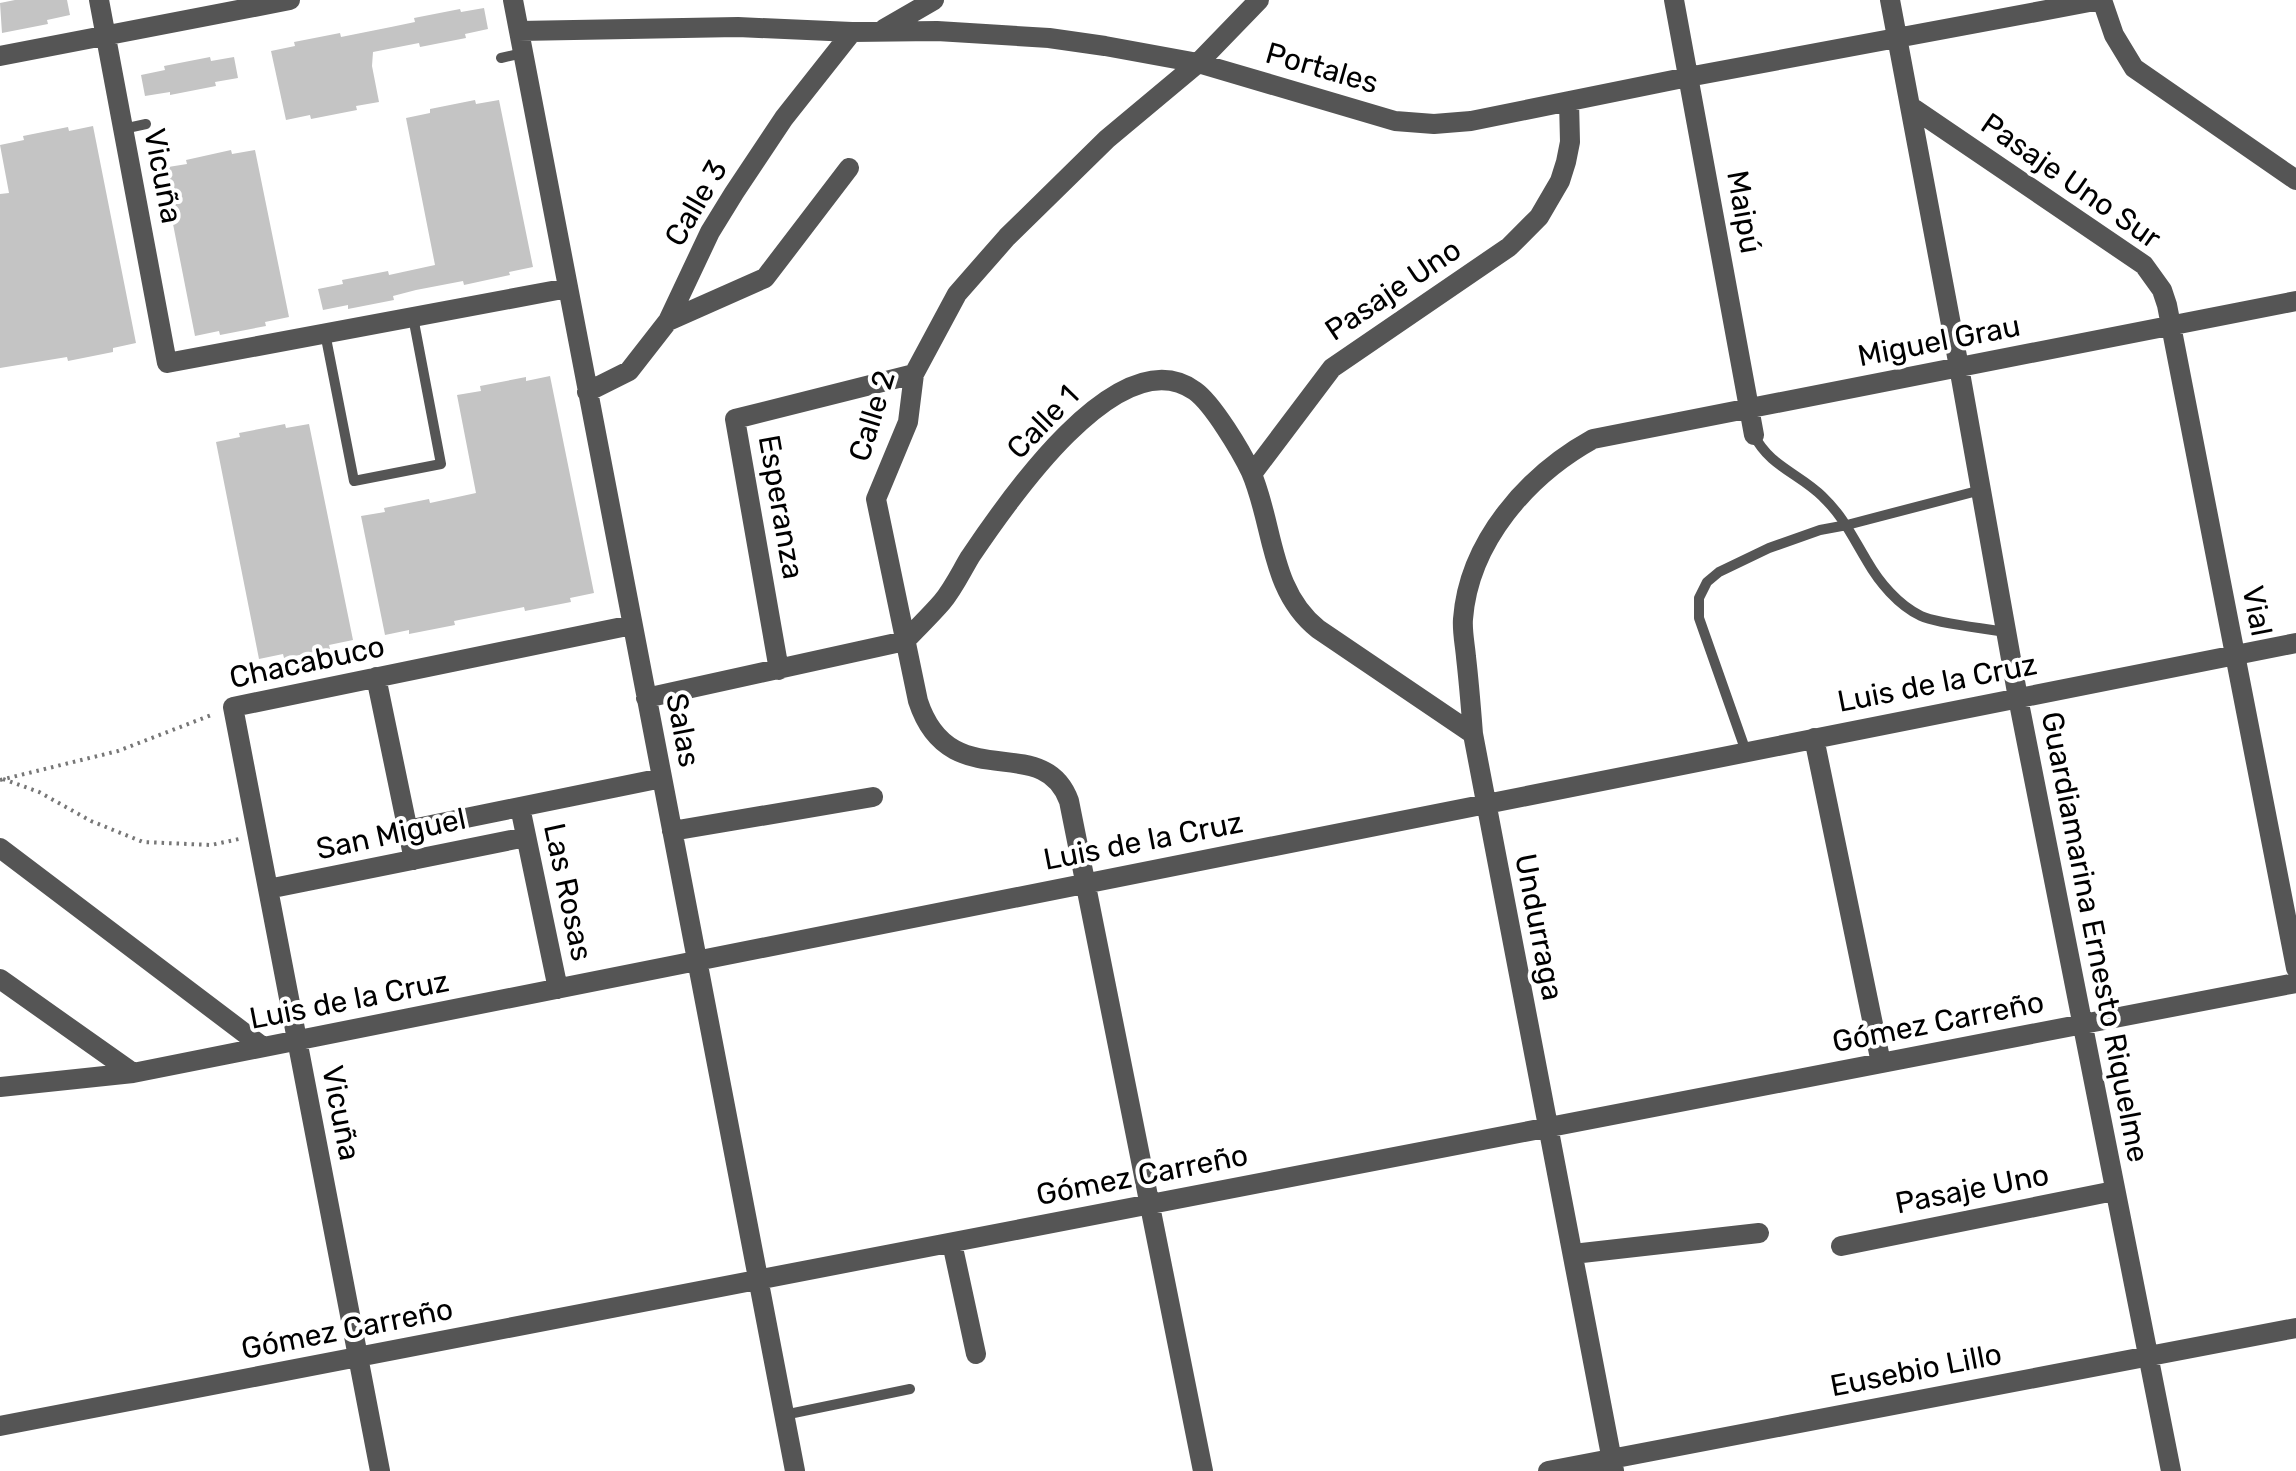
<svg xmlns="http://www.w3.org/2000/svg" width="2296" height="1471" font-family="Rubik,sans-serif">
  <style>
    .building { fill: #c4c4c4 }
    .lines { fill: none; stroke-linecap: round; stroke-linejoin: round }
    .path { stroke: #777; stroke-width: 4; stroke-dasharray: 2.5 5; stroke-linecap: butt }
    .lane { stroke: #555; stroke-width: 10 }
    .street { stroke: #555; stroke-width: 20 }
    .labels { text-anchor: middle; stroke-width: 8; stroke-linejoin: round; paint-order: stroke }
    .street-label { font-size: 30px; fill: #000; stroke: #fff }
  </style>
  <rect width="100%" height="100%" fill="#fff"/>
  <path class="building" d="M15,0h52l3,15 -23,5 1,4 -46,9 -2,-30z
    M484,8l4,21 -23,5 1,4 -46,9 -1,-4 -46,9 -1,14 7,36 -23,4 1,4 -46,9 -1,-4 -24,5 -15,-69 24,-5 -1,-4 46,-9 1,4 50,-10 24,-5 -1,-4 46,-9 1,3z
    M210,57l1,4 23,-4 4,21 -23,4 1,4 -46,9v-3l-25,4 -4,-21 24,-5 -1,-4z
    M475,100l1,4 23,-4 34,167 -24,5 1,3 -46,10 -1,-4 -47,9 -23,6 1,4 -46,9v-4l-25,5 -5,-21 25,-5 -1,-4 46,-9 1,4 46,-10 -29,-147 24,-5v-4z
    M93,126l43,217 -23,5v4l-45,9 -1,-4 -67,11v-174l9,-1 -9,-48 24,-5 -1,-4 45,-9 1,4z
    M231,150l1,4 23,-4 34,167 -24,5 1,4 -46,9 -1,-4 -24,5 -33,-168 25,-4 -1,-4z
    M550,376l44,217 -24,5 1,4 -46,9 -1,-4 -70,14 1,4 -46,9v-4l-24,5 -24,-119 24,-4 -1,-4 45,-9 1,4 46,-10 -19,-98 24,-4 -1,-5 46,-9v4z
    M285,424l1,4 23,-4 44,216 -24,5 1,4 -46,9 -1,-4 -24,5 -43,-217 24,-5 -1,-4z"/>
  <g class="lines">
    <path class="path" d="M3,779l36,13 52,29 52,21 68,3 28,-6
      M0,780l118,-29 96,-37"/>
    <path class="lane" d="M501,58l22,-5
      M123,129l23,-5
      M325,333l29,148 87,-17 -28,-147
      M1754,435c15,31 46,39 69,62 20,19 30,41 44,64 12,21 31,44 54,55 17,8 63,12 84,16
      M1743,743l-44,-125v-20l8,-16 12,-10 50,-24 51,-18 27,-5 134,-35
      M784,1415l126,-26"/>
    <path class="street" d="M99,0l68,363 401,-75
      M513,0l282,1471
      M1674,0l80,435
      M1890,0l69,367 59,331 153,773
      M2102,0l12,35 20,33 162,112
      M884,29l50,-29
      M519,31l219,-4 114,5 85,-1 112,7 56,8 93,17 197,58 39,3 37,-3 217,-44 412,-77
      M0,56l290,-56
      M1910,106l234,159 18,25 5,15 129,663
      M668,321l97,-43 84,-110
      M587,392l42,-21 39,-50 42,-89 24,-39 50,-75 68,-86
      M1252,474l80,-106 177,-121 30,-30 21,-36 6,-19 4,-20 -1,-41
      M905,641c12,-13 25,-25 37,-39 11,-13 19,-30 28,-45 35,-52 149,-221 225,-166 18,13 46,60 56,81 23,53 18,118 67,157l155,105
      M779,670l-44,-251 179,-45
      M376,677l38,183
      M646,698l259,-57
      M1814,738l67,325
      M520,807l38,182
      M407,830l255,-52
      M672,831l201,-34
      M0,848l263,199
      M268,889l258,-52
      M0,979l133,94
      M0,1087l133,-14 2163,-430
      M952,1243l24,111
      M1841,1246l273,-55
      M1573,1254l186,-21
      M0,1426l2296,-443
      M380,1471l-147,-764 399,-82
      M1203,1471l-134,-670c-26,-72 -119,-2 -151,-100l-42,-202 32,-77 6,-48 43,-80 50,-57 100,-98 91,-76 61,-63
      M1548,1471l748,-143
      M1614,1471l-141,-737c-2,-26 -4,-51 -7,-77 -1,-12 -4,-26 -3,-38 6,-78 65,-144 130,-180l703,-138"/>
  </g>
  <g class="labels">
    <g class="street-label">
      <text transform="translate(1322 68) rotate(16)" y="10">Portales</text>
      <text transform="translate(163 176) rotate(79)" y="10">Vicuña</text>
      <text transform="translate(2071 181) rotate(35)" y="10">Pasaje Uno Sur</text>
      <text transform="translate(696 203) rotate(-60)" y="10">Calle 3</text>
      <text transform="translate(1744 212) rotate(80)" y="10">Maipú</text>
      <text transform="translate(1393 290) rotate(-34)" y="10">Pasaje Uno</text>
      <text transform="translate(1939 341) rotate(-11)" y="10">Miguel Grau</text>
      <text transform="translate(872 416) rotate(-73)" y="10">Calle 2</text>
      <text transform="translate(1043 422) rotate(-46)" y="10">Calle 1</text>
      <text transform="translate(781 507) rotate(80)" y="10">Esperanza</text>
      <text transform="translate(2257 611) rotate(79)" y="10">Vial</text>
      <text transform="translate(307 662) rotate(-12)" y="10">Chacabuco</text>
      <text transform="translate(1937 683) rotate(-11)" y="10">Luis de la Cruz</text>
      <text transform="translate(683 730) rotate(79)" y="10">Salas</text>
      <text transform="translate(391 834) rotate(-12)" y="10">San Miguel</text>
      <text transform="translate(1143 841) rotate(-11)" y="10">Luis de la Cruz</text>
      <text transform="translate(568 892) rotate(78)" y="10">Las Rosas</text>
      <text transform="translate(1539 927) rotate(79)" y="10">Undurraga</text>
      <text transform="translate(2095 937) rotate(79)" y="10">Guardiamarina Ernesto Riquelme</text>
      <text transform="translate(349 1000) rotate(-11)" y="10">Luis de la Cruz</text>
      <text transform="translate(1938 1022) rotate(-11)" y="10">Gómez Carreño</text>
      <text transform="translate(341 1113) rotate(79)" y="10">Vicuña</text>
      <text transform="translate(1142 1175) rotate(-11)" y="10">Gómez Carreño</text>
      <text transform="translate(1972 1189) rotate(-11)" y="10">Pasaje Uno</text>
      <text transform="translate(347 1329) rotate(-11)" y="10">Gómez Carreño</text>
      <text transform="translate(1916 1370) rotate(-11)" y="10">Eusebio Lillo</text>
    </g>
  </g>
</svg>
